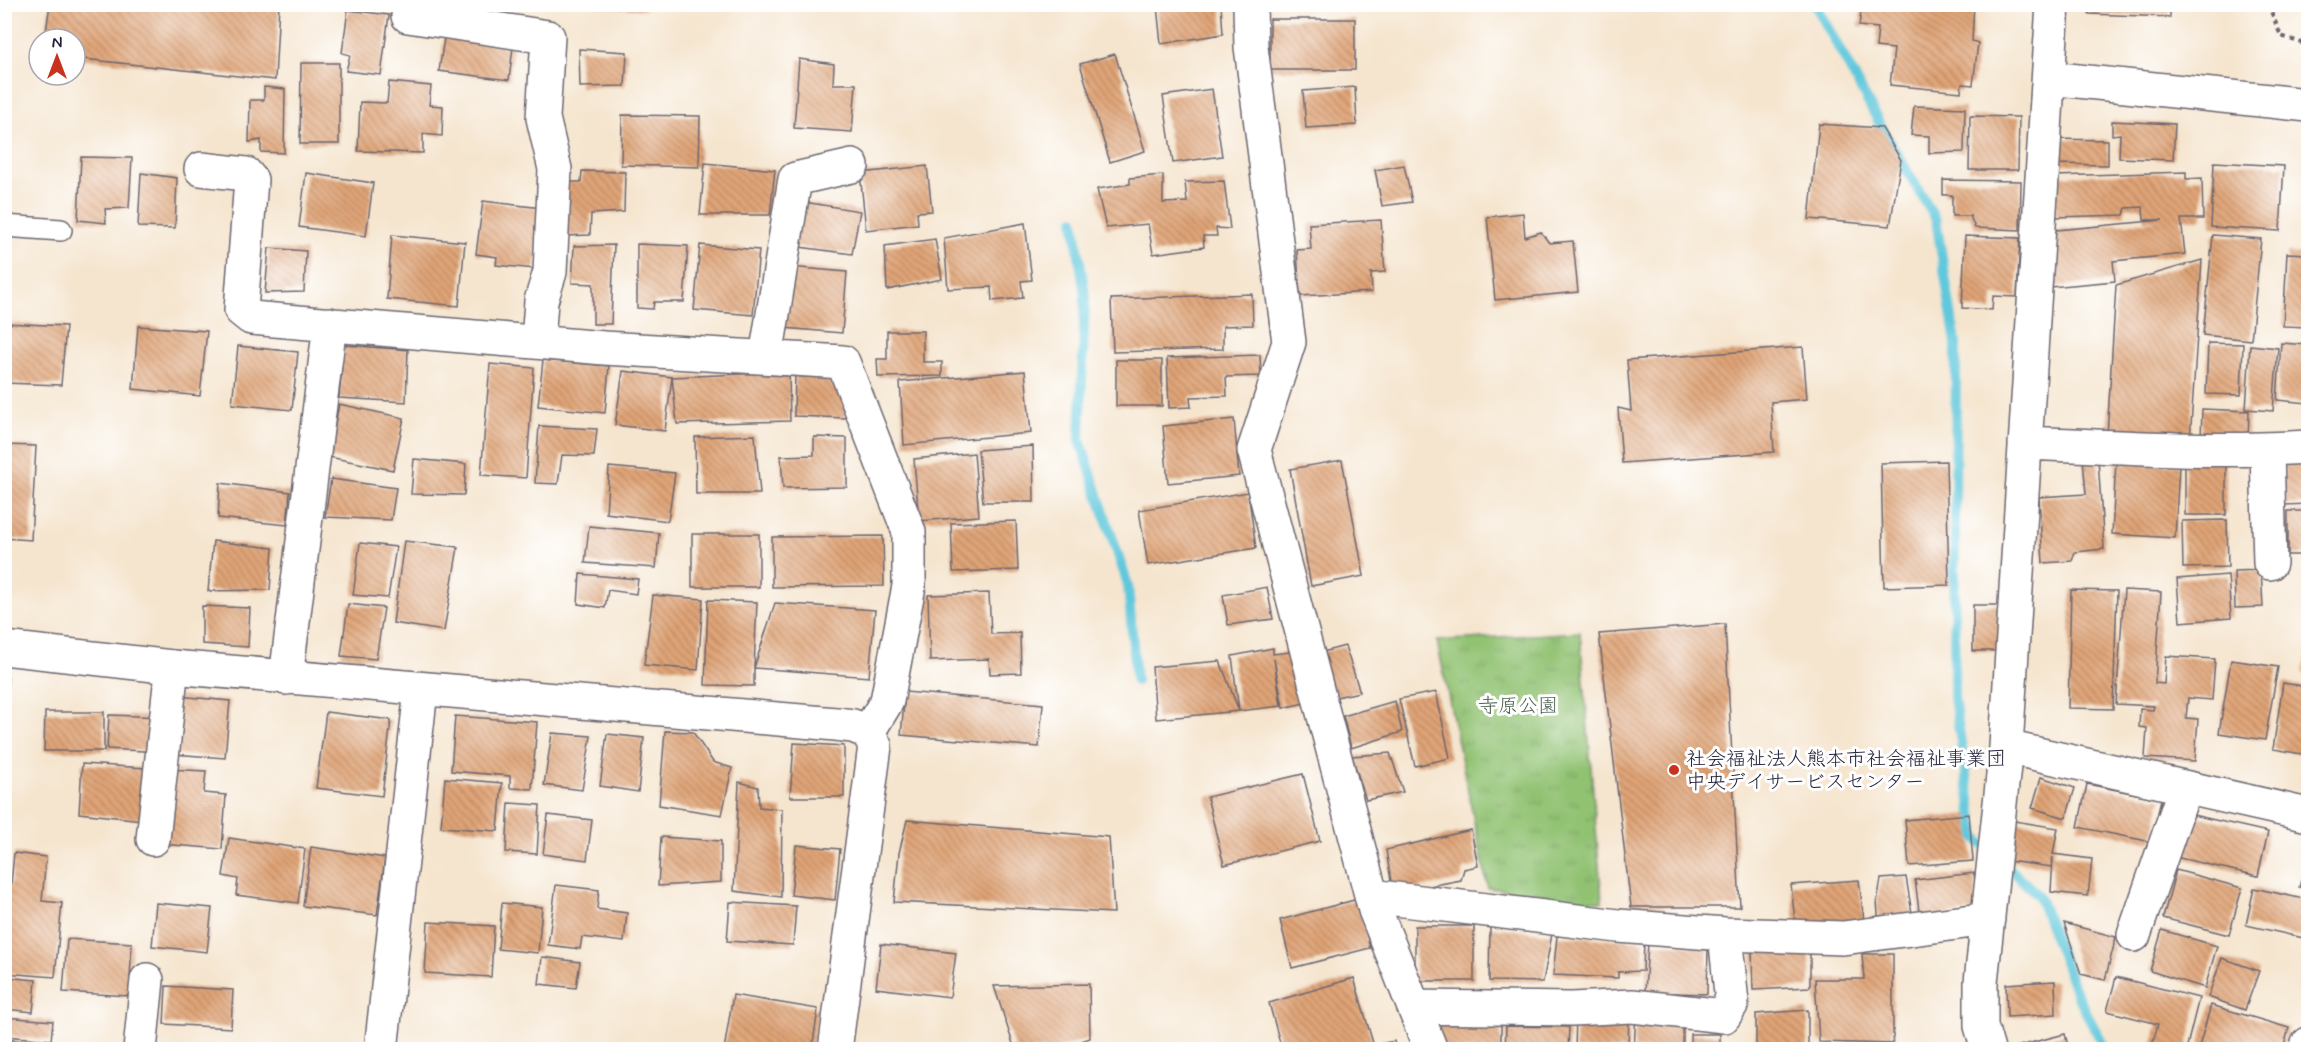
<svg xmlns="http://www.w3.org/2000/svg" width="2313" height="1054" font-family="Mynerve,'Klee One',sans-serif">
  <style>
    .park { fill: url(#park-tufts); stroke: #5a7256; stroke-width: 1.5 }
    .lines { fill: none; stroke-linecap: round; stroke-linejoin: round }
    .stream { stroke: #60c8dc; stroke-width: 10 }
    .building { fill: url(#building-back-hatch) }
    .service-casing { stroke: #6c666f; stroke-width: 24 }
    .minor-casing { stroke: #6c666f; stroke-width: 36 }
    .tertiary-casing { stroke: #6c666f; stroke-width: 36 }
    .path { stroke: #6c666f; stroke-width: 4; stroke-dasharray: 4.5 4.5; stroke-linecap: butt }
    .service { stroke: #fff; stroke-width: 21 }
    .minor { stroke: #fff; stroke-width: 33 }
    .tertiary { stroke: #fff; stroke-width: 33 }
    .poi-dot { fill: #c8321e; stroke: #fff; stroke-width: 2 }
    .labels { text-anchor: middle; stroke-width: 6; stroke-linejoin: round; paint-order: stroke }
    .park-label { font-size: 20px; fill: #4e6251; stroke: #fff }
    .poi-label { font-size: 20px; fill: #22223b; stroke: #fff; text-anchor: start }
  </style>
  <defs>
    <pattern id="park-tufts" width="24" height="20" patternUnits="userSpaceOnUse" patternTransform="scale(1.5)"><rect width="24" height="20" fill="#91c272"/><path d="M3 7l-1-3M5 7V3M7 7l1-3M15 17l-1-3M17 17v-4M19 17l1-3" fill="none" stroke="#7da664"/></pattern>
    <pattern id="building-back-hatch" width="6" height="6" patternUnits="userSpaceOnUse" patternTransform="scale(1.5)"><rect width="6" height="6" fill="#e0a477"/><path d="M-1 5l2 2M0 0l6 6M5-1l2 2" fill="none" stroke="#b58563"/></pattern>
  </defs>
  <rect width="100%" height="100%" fill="#fff"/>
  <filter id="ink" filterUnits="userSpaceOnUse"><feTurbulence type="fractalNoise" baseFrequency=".0167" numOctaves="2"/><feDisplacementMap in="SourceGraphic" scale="12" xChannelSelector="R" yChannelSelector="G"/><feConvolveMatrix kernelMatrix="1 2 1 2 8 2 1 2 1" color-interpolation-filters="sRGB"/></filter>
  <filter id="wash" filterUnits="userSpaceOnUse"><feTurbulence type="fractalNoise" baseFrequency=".008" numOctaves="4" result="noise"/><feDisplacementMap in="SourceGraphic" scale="24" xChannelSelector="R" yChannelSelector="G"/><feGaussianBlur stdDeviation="1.35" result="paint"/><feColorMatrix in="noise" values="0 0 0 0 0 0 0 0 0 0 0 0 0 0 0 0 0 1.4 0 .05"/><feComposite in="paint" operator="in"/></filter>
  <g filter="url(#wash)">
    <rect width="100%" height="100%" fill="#f5e5cf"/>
    <path class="park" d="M1580,632l22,270 -114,-14 -51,-247z"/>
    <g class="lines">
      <path class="stream" d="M1815,4l67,124 54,92 20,123 -2,355 22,140 12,11
        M1074,220l11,76 -5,144 48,145 8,96
        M2000,860l38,35 39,100 29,55"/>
    </g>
    <g id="blocks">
      <path class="building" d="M50,4h229l-4,76 -200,-22v-19h-30z
        M598,4h48v6l-48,-4z
        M1166,4h55l2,30 -62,10 -4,-38z
        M1862,4h112l-2,37 6,2 -5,42 -11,-1 -1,8 -71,-7 4,-36 -18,-2 2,-19 -19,-2z
        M2089,4h81v13l-81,-3z
        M348,10l41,5 -8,60 -35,-4 4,-16 -8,-2z
        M1270,19h85v51h-85z
        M444,38l69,9 -4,33 -70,-9z
        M579,49l48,3 -2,34 -45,1z
        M1115,54l30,97 -35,11 -30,-98z
        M799,59l35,5 -1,20h23l-4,48 -58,-4z
        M301,63h38v81h-39z
        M389,82l42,4 -2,19 14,1 -1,30 -19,-2v19l-65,-2 2,-49 27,1z
        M264,87l21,2 -1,64 -23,-1v-12l-12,2 1,-42h14z
        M1355,87l2,38 -51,3 -3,-37z
        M1212,89l10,67 -49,7 -10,-67z
        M1914,106l51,2 -1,44 -35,1v-17l-18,-1z
        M622,115l78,1 -1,51 -78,-2z
        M1970,116l49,1 -1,53h-49z
        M2112,121l63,3 -2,36 -54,-2 1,-24 -8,1z
        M1819,124l63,4 19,32 -11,66 -81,-7z
        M2052,139l56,1v25l-56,-1z
        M81,157l51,1 -3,50 -24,1 1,14 -28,-3z
        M2214,162l70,4 -4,65 -69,-4z
        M705,163l70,7 -5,45h-70z
        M1404,165l8,37 -30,4 -7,-36z
        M927,166l5,45 -15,1 1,12 -52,6 -6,-57z
        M582,171l43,1 -1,40 -33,2 -1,21 -26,1 -2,-54h19z
        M2186,172v7l16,-1 1,41h-22l4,35 -72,7 2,20 -64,6 -5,-56 117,-11h-19l-1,-13 -17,1 -2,7 -68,2 -2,-41z
        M141,173l36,5 -2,50 -37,-1z
        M306,173l67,10 -7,53 -67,-9z
        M1163,175v28l24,-1 -2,-20 39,-1 6,48 -14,-1 1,8h-14l1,11 -51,7 -5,-30 -42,4 -9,-39 33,-5v-6z
        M1943,180l78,1 -1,49 -45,-2 -5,-12h-18v-21h-9z
        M483,201l59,7 -7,61 -39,-4 1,-8 -21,-3z
        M798,201l62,10 -8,43 -60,-8z
        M1523,213l2,24 16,-5 8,11 24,-2 5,51 -83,8 -8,-83z
        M1381,220l4,52 -14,1 1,19 -72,4 -3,-46 14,-1 -2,-25z
        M1025,223l7,57 -11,1 2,17 -31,3 -1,-14 -43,2 -4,-51z
        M392,235l73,7 -6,64 -72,-7z
        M2213,235l48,4 -10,101 -48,-5z
        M1965,236l55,2 -3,59 -24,-1 -1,14 -30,-2z
        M935,239l7,40 -55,11 -2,-44z
        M637,244l51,2 -4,56h-30l-1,7 -16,-1z
        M614,245l-3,79h-18v-40l-21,-1 2,-37z
        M700,245l59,5 -6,65 -59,-5z
        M269,248l37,3 -2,41 -39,1z
        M2287,253l21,1v73l-25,-1z
        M2202,260l-12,181 -83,-5 9,-151z
        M789,267l58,5 -5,61 -58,-5z
        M1252,294l1,31 -30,1v23l-110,3 -2,-53z
        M4,323l62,3 -5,59 -57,-2z
        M138,326l69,5 -7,65 -67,-7z
        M887,331h36v31h19v14l-64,1 -1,-18h10z
        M2208,343l35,1 -2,51 -35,-1z
        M2281,343l27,2v58l-31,-3z
        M344,345l64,5 -2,52 -67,-4z
        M2250,345l28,3 -5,63 -27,-2z
        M238,346l60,6 -6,58 -60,-6z
        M1803,347l4,52 -36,3 3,50 -152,11 -4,-55 13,3 -4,-51z
        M1260,355l1,21 -35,1 1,19 -37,1 1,10 -22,1 -2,-50z
        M543,360l66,6 -4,47 -67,-7z
        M1116,360h46v46h-46z
        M490,364l44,4 -8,110 -45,-3z
        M623,371l49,6 -7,54 -50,-6z
        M795,371l51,1v46l-52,-2z
        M1025,371l6,62 -127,12 -4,-63z
        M789,372l1,49 -113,3 -5,-47z
        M339,404l65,14 -11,52 -64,-13z
        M2202,409l47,2 -1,30 -47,-2z
        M1234,419l5,57 -71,7 -5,-57z
        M539,426l58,3 -3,27 -32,-1 -4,29 -23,-1z
        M755,435l5,59h-64l-1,-57z
        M814,437l33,1v49l-64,1 -2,-32 33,-1z
        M4,445l32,1 -5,94 -27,-2z
        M1033,446l1,56h-51l-5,-52z
        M974,453l5,63 -60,5 -5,-62z
        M414,459l52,5 -2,31 -53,-1z
        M2098,459l6,90 -29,3 -3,9 -29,2 -4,-66 47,-3 -3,-34z
        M2308,459v45l-23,1 -1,-45z
        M1342,460l22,116 -53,10 -21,-117z
        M2185,460l41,1v54h-41z
        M1946,461l3,124 -65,2 -3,-124z
        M2116,461l63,4 -4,73 -63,-4z
        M609,467l66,6 -7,48 -62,-8z
        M331,479l65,9 -5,32 -66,-3z
        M220,483l70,9 -3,33 -69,-7z
        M1248,492l8,56 -108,17 -9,-55z
        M2288,511h20v44h-20z
        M2227,520l1,47 -45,1 -1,-47z
        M1016,521l2,49 -65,2 -2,-49z
        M589,526l70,7 -3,35 -71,-5z
        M692,534h67v53h-67z
        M883,536l1,50 -112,1v-50z
        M213,541l60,7 -3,42 -62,1z
        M404,541l54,6 -14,84 -51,-8z
        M360,543l36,4 -8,51 -35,-3z
        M2261,570l2,37 -28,1 -1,-37z
        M580,574l58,5 -2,15 -28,-4 -3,18 -27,-4z
        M2228,575l3,43 -51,4 -3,-43z
        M1267,587l6,32 -45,6 -5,-30z
        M2071,590l46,1 -4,118 -45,-1z
        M2124,590l37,2 -6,91 9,1 2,-28 49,3 -3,41 -24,-2 -2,20 12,1 -3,42 -50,-3 2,-30 -8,-1 1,-18 13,1 1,-4 -38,-2z
        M989,593l2,41 29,-1 1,40 -31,1 -1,-15 -59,2 -2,-66z
        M653,595l50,4 -5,71 -54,-5z
        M708,600l49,2 -3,66 21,-65 100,7 -6,67 -115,-9v18l-49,-1z
        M348,604l36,4 -8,51 -35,-3z
        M1973,605h32v46h-32z
        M202,606l48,2 -2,39 -46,-3z
        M1725,624l15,283h-109l-32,-273z
        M1345,646l15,46 -29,6 -12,-45z
        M1273,648v6l26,-3 14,50 -30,7 -9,-49 7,47 -42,5 -7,-55z
        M2308,651v23l-6,-1z
        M2231,660l47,7 -13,73 -46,-7z
        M1220,661l19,50 -83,8 -4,-52z
        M4,678h4l-2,22h-2z
        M2283,683l25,4v68l-35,-6z
        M905,692l138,12 -4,43 -138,-12z
        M1436,692l14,66 -35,8 -16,-67z
        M178,696l52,5 -5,57 -52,-4z
        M1395,701l7,31 -51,16 -8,-32z
        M45,712h59v39h-60z
        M326,712l65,8 -9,76 -66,-8z
        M109,715l54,2 -2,35 -54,-3z
        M455,716l82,6 -5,67 -22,-1v-12l-59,-5z
        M665,731l28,1 20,30 19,6 -10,47 -63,-10z
        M552,733l39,3 -9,54 -38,-5z
        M607,734l37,4 -6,54 -38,-6z
        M794,743l50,3v51h-54z
        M1390,753l13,39 -37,8 -14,-44z
        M82,764l64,4 -4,52 -63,-7z
        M166,769l40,2 -2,22 22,2 -4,54 -61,-5z
        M1303,774l17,67 -96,24 -17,-68z
        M2041,777l34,11 -9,30 -34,-10z
        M445,778l57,5 -4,48 -57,-4z
        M739,782l19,5 1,20 23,2 -1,88 -47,-6z
        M2087,784l74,15 -9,43 -74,-15z
        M509,803l31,2 -3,49 -31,-2z
        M2184,813l84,19 -10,44 -83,-19z
        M1969,814l4,47 -64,5 -4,-46z
        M548,815l44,5 -5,40 -44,-6z
        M907,820l202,17 5,76 -220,-11 5,-49z
        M2008,820l50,8 -5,26 39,5 -4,37 -37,-4 2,-35 -2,10 -49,-7z
        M1471,830l7,36 -14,3 -3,11 -68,13 -7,-43z
        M661,837l60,4v41l-63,4z
        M229,838l76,11 -7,54 -62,-8 2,-16 -15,-3z
        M796,845l44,4 -5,51 -44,-5z
        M311,847l74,11 -8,57 -74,-9z
        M14,853l32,4 -4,44 20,2 -7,74 -51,-4v-89h7z
        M2308,859v31l-9,-3z
        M2176,870l66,18 -13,47 -66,-17z
        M1974,873l4,38 -58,7 -5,-38z
        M1906,877l7,42 -34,7 -2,-24 4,-23z
        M1859,880l6,49 -69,1 -5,-45z
        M556,885l43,5 -2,19 30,4 -3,29 -42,-5 -2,12 -32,-4z
        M2254,888l54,12v39l-62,-14z
        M1358,899l12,49 -78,20 -12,-48z
        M730,902l66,4 -3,39 -66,-4z
        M156,903l56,5 -5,44 -55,-6z
        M502,903l40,4 -4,46 -40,-4z
        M428,922l66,4 -3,51 -66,-4z
        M2064,923l52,14 -11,43 -24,-6z
        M1415,926h59v55h-59z
        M1490,927l62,7 -9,48 -54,-1z
        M2162,930l55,16 -12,42 -55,-17z
        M1557,936l87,5 -1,30 -25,1v6l-65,-3z
        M67,939l65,4 -3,53 -66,-4z
        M1648,942l60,5 -1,47 -62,-2z
        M881,944l75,9 -6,44 -74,-9z
        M1810,945v42l-57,3 -1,-41z
        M1862,954h31v90l-74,-2 -4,-63h49z
        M542,957l38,5 -4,26 -37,-4z
        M2222,958l37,13 -14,39 -37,-13z
        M4,977l32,3 -3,32 -29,-3z
        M2116,977l83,21 -13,52h-20l-14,-4 6,-22 -51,-13z
        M1354,978l19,65 -29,7h-62l-13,-47z
        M2055,981l1,33 -49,3 -1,-33z
        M1089,984l1,54 -34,12h-41l-21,-64z
        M166,986l67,4 -2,38 -67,-4z
        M733,995l85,14 -6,41h-88z
        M2211,1005l78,23 -6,22h-85z
        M1808,1010v40h-52v-36z
        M1629,1013l-1,37h-53l1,-36z
        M1636,1013l47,3v34h-49z
        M4,1017l49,4 -2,19 -47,-4z
        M1434,1019l67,2v29h-59z
        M1506,1026l63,1 -1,23h-63z
        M1690,1034h30v12l15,1v3h-45z
        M2065,1034l4,16h-58v-2z
        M4,1039l25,3 -1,8h-24z
        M1394,1041l2,9h-41v-2z"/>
    </g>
  </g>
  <g filter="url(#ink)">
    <use href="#blocks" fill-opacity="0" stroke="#6c666f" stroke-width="1.5"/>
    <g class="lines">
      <defs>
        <path id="service" d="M4,226l57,4"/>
        <path id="minor" d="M1250,4l1,43 38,295 -35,108 121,460 56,140
          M408,16l140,21 -5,81 12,51 -5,103 -9,29 -3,41
          M2049,78l259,27
          M201,169l45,5 5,6 -10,130 10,8 353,30 239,14 66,170v54l-22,115 -19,31 7,14 -40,304
          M766,357l29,-178 57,-13
          M2025,443c95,4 189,10 283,4
          M2267,450l3,113
          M286,678l44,-354
          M2006,747l302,68
          M153,839l19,-172
          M1371,896l247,30 107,8 118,4 145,-19
          M2134,935l51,-147
          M1414,1007l158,2 60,-3 92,10 8,-13 -7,-69
          M140,1050l7,-70
          M1988,1050l-7,-24v-44l25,-235 47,-743
          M2306,1050l2,-6"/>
        <path id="tertiary" d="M4,648l168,19 664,57 17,2 15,6
          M381,1050l40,-360"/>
      </defs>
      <use href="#service" class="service-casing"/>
      <use href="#minor" class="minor-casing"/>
      <use href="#tertiary" class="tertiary-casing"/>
      <path class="path" d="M2268,4l13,32 27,9"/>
      <use href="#service" class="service"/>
      <use href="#minor" class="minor"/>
      <use href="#tertiary" class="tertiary"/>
    </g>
  </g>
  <circle class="poi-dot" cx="1674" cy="770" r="6"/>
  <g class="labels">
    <g class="park-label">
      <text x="1518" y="712">寺原公園</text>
    </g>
    <g class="poi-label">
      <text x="1686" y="765">社会福祉法人熊本市社会福祉事業団<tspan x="1686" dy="23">中央デイサービスセンター</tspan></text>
    </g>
  </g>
  <rect width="2313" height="1054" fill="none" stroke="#fff" stroke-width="24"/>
  <g transform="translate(57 57)"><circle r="28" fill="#ffffff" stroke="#a7a7b1" stroke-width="1.5"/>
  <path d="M0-4.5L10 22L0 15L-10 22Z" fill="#c8321e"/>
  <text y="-9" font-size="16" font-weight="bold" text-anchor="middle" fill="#22223b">N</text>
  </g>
</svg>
